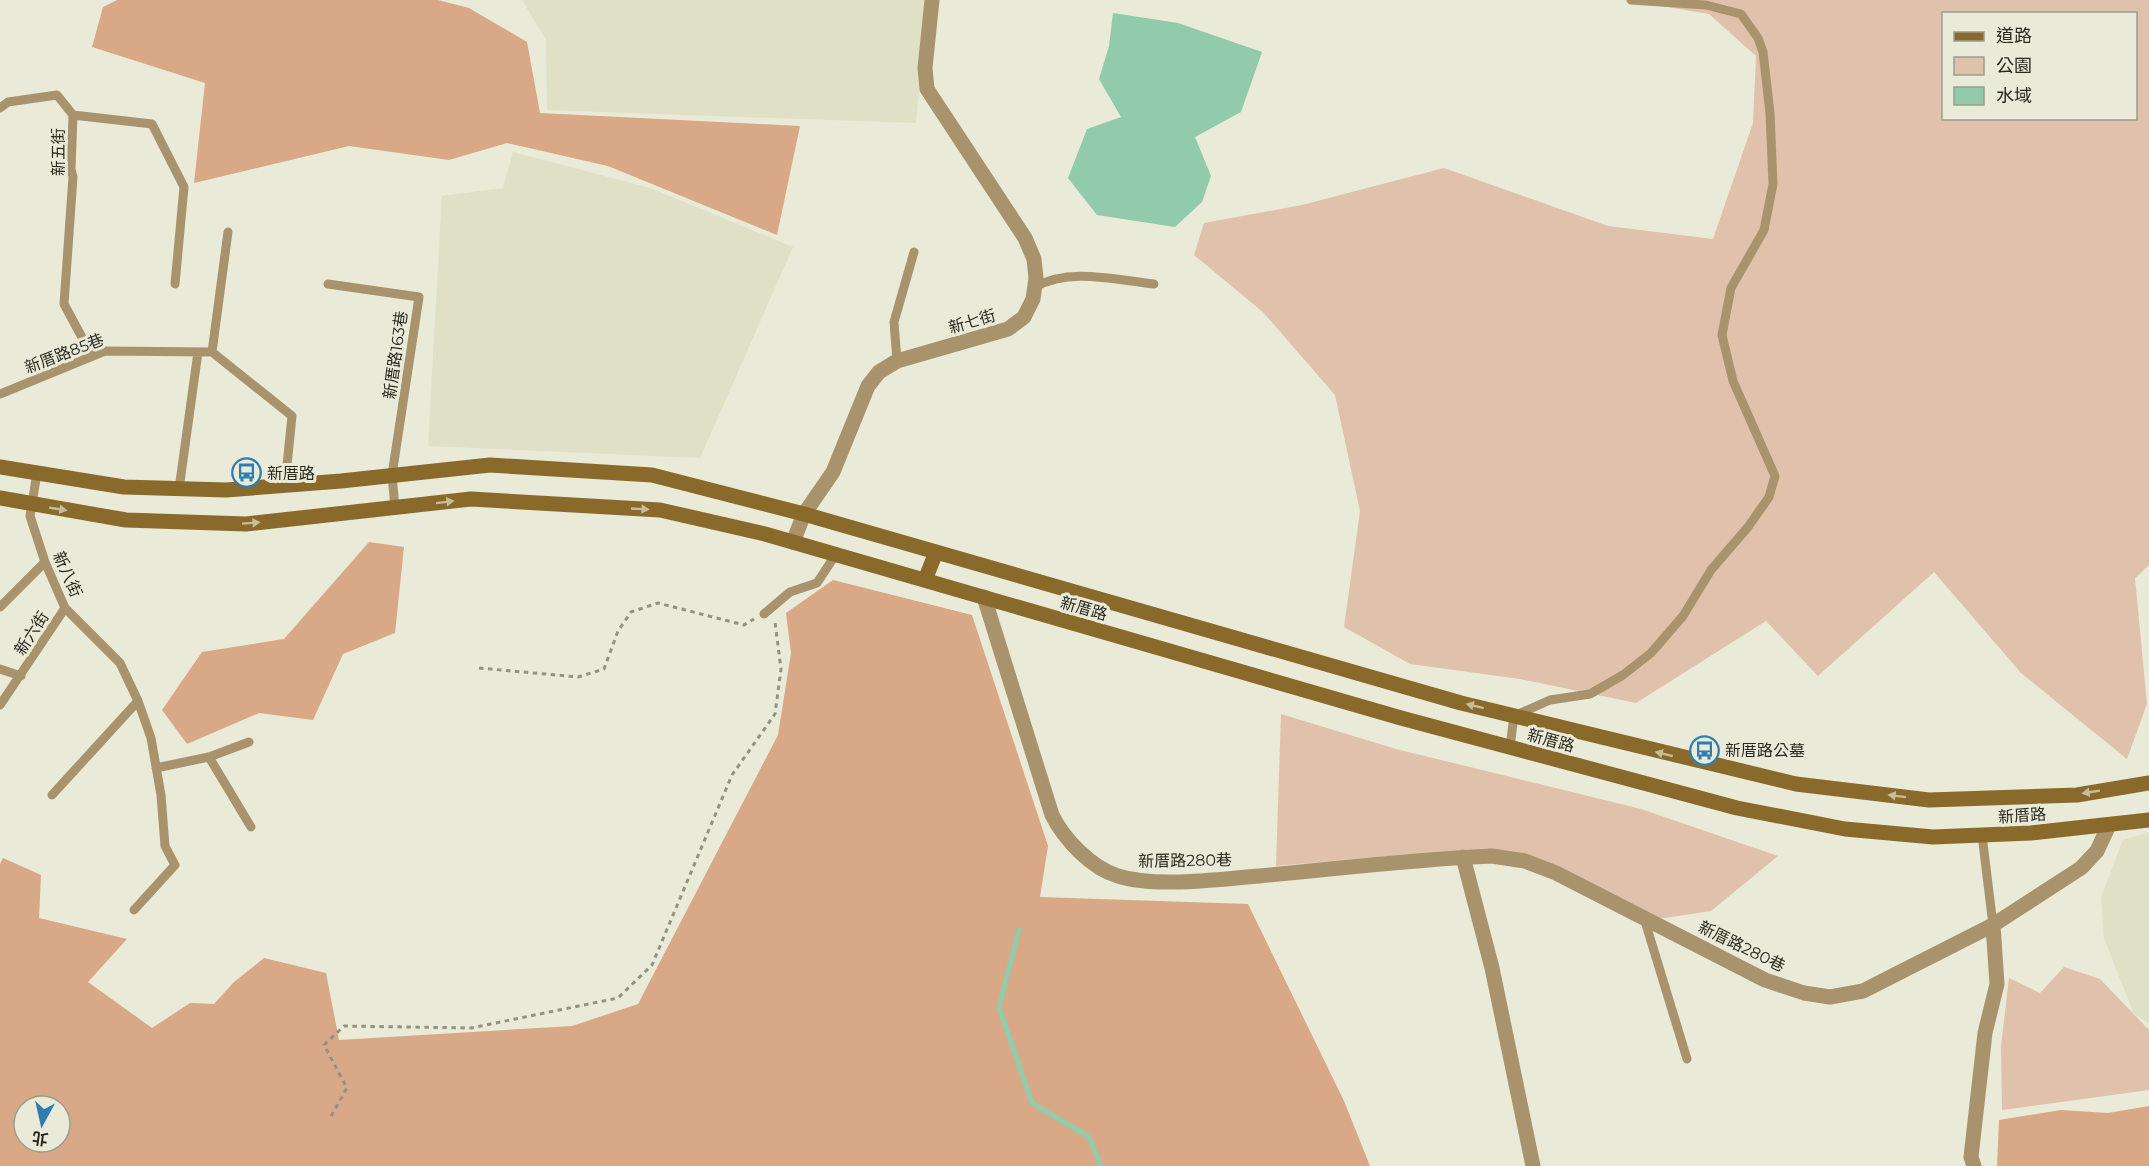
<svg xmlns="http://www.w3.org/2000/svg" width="2149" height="1166" font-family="Montserrat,'Noto Sans TC',sans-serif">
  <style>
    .built { fill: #dfe0c5 }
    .green { fill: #e0c1ac; fill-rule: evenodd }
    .forest { fill: #d8a887; fill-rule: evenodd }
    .water { fill: #92caac }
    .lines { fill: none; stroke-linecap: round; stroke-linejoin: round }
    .stream { stroke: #92caac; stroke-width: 5 }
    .path { stroke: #929285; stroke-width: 3; stroke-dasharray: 4.5 4.5; stroke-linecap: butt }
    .lane { stroke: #a9936c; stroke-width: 9 }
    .street { stroke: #a9936c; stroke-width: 15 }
    .secondary { stroke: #896a2a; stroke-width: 15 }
    .oneway { fill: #c7bd9a }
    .labels { text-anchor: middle; stroke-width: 6; stroke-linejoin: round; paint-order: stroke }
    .street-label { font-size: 16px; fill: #292922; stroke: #e9ead7 }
    .poi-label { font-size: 16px; fill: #292922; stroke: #e9ead7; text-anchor: start }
  </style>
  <rect width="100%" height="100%" fill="#e9ead7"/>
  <path class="built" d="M522,0h405l-11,123 -369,-13 -1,-70z
    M513,152l137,36 143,59 -93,211 -272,-12 14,-250 61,-8z
    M2149,832v191l-15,-9 -30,-76 -3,-41 22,-57z"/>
  <path class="green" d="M1625,0h524v565l-14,13 12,126 -20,55 -106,-86 -87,-101 -116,104 -52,-55 -130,82 -116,-24 -110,-15 -66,-37 16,-116 -25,-116 -72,-83 -69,-57 10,-32 98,-18 142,-37 164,58 105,13 40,-116 3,-67 -47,-42zM1944,14h192v104h-192z
    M1281,714l115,35 245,60 137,47 -67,55 -53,8 -174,-67 -74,2 -134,12z
    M2064,967l36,12 49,51v60l-147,20 -1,-64 8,-68 31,15z"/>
  <path class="forest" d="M117,0h321l31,8 58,34 13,71 260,13 -23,109 -169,-69 -101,-23 -58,17 -100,-14 -155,37 11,-100 -113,-36 11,-40z
    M369,542l35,5 -9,86 -52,21 -30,66 -54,-7 -72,31 -25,-34 40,-58 82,-13z
    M833,580l139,35 76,231 -8,51 208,7 96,197 26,65h-1370v-302l3,-6 38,17 -2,43 88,21 -39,43 64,46 38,-25 24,1 20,-22 30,-24 62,15 13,67 233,-14 66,-22 140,-269 13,-82 -5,-40zM24,1106h36v36h-36z
    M2149,1106v60h-152l2,-46 62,-10 47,3z"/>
  <path class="water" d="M1113,13l65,10 84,29 -21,60 -46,25 16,39 -9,26 -27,25 -78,-12 -29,-37 19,-49 34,-12 -22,-38 10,-33z"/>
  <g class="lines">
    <path class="stream" d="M1019,930l-20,77 33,96 57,34 12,29"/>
    <path class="path" d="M479,668l99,9 26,-8 14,-38 13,-19 27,-9 86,22 10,-6
      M331,1116l16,-28 -23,-43 20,-19 127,2 147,-30 34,-33 80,-190 43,-61 6,-45 -6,-47"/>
    <path class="lane" d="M0,108l8,-6 49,-7 16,20
      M73,115l-2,54 2,8 -9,127 28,52
      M73,115l79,9 32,63 -9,97
      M328,284l91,13 -27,178 3,33
      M1035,287c35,-20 80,-7 119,-3
      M212,352l80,64 -7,69
      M212,352l16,-120
      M897,361l-3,-39 20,-70
      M0,394l105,-43 107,1
      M37,473l-7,43 15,46 20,46 55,55 18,38 13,37 10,57 4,51 10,19 -41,45
      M179,489l19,-137
      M0,607l45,-45
      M764,614l26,-22 27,-9 19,-29
      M0,669l21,7
      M0,705l65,-97
      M1510,747l4,-31 36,-16 40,-6 33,-19 28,-22 32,-37 28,-46 37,-43 21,-30 6,-21 -42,-95 -11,-46 9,-47 33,-58 9,-46 -3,-71 -7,-61 -5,-14 -17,-24 -35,-9 -75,-5
      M209,757l42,70
      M156,768l53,-11 40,-15
      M52,795l86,-94
      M1982,835l11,90
      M1644,918l43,141"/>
    <path class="street" d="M793,542l11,-28 29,-42 35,-86 11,-14 18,-11 111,-32 16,-12 9,-18 3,-21 -2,-19 -9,-21 -98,-149 -2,-21 7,-68
      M984,597l68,218c12,24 39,53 66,61 38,12 101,3 141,0 77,-7 155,-17 233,-20l33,5 31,12 209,107 39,13 26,4 33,-6 130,-66 88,-57 16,-17 12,-26
      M1463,857l29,111 41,198
      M1974,1166l-3,-9 14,-124 12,-49 -4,-59"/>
    <path class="secondary" d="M0,467l124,20 102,3 115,-9 149,-16 162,10 152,39 657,189 335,81 133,16 148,-5 72,-12
      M0,498l126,22 120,4 225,-25 189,11 105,24 636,184 336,90 108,21 88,8 98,-4 118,-13
      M925,580l11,-28"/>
  </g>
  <defs><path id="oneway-solid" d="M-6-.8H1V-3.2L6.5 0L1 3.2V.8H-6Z" transform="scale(1.5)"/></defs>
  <g class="oneway">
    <use href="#oneway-solid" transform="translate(445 502) rotate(-7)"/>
    <use href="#oneway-solid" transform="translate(58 509) rotate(9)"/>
    <use href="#oneway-solid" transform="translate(640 509) rotate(3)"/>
    <use href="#oneway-solid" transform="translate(251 523) rotate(-4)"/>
    <use href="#oneway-solid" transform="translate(1475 706) rotate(-166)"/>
    <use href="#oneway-solid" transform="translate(1664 754) rotate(-166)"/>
    <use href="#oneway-solid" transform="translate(2091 792) rotate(171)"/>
    <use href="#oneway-solid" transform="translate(1897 796) rotate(-173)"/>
  </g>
  <defs>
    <symbol id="bus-ring" viewBox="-11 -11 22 22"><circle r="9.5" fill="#e9ead7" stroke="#2e7fb0" stroke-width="1.5"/><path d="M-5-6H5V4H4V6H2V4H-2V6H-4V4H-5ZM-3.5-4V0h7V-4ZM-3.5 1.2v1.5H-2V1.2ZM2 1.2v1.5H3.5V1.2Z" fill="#2e7fb0"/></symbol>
  </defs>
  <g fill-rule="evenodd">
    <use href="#bus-ring" x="230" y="456" width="33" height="33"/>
    <use href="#bus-ring" x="1688" y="734" width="33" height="33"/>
  </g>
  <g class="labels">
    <g class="street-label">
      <text transform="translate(58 152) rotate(-90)" y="6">新五街</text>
      <text transform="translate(972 321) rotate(-16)" y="6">新七街</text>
      <text transform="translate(64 353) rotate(-21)" y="6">新厝路85巷</text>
      <text transform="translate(395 355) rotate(-82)" y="6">新厝路163巷</text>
      <text transform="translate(68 574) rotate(66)" y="6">新八街</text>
      <text transform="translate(1084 608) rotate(16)" y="6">新厝路</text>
      <text transform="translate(31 633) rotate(-57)" y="6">新六街</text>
      <text transform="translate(1551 740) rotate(15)" y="6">新厝路</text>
      <text transform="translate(2022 815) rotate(-4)" y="6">新厝路</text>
      <text transform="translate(1185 860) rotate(-1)" y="6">新厝路280巷</text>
      <text transform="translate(1742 946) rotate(26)" y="6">新厝路280巷</text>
    </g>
    <g class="poi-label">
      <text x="267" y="479">新厝路</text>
      <text x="1725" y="756">新厝路公墓</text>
    </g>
  </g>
  <rect x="1942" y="12" width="195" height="108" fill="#e9ead7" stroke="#9c9d8f" stroke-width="1.5"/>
  <rect x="1954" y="32" width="30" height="9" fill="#896a2a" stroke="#9c9d8f" stroke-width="1.5"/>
  <text x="1996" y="42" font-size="18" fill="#292922">道路</text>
  <rect x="1954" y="57" width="30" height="18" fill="#e0c1ac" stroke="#9c9d8f" stroke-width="1.5"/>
  <text x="1996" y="72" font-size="18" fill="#292922">公園</text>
  <rect x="1954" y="87" width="30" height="18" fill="#92caac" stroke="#9c9d8f" stroke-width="1.5"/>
  <text x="1996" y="102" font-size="18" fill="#292922">水域</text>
  <g transform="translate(42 1124) rotate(188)"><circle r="28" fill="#e9ead7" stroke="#9c9d8f" stroke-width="1.5"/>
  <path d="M0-4.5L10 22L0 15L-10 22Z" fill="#2e7fb0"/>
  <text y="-9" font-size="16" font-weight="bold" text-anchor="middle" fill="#292922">北</text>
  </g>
</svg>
